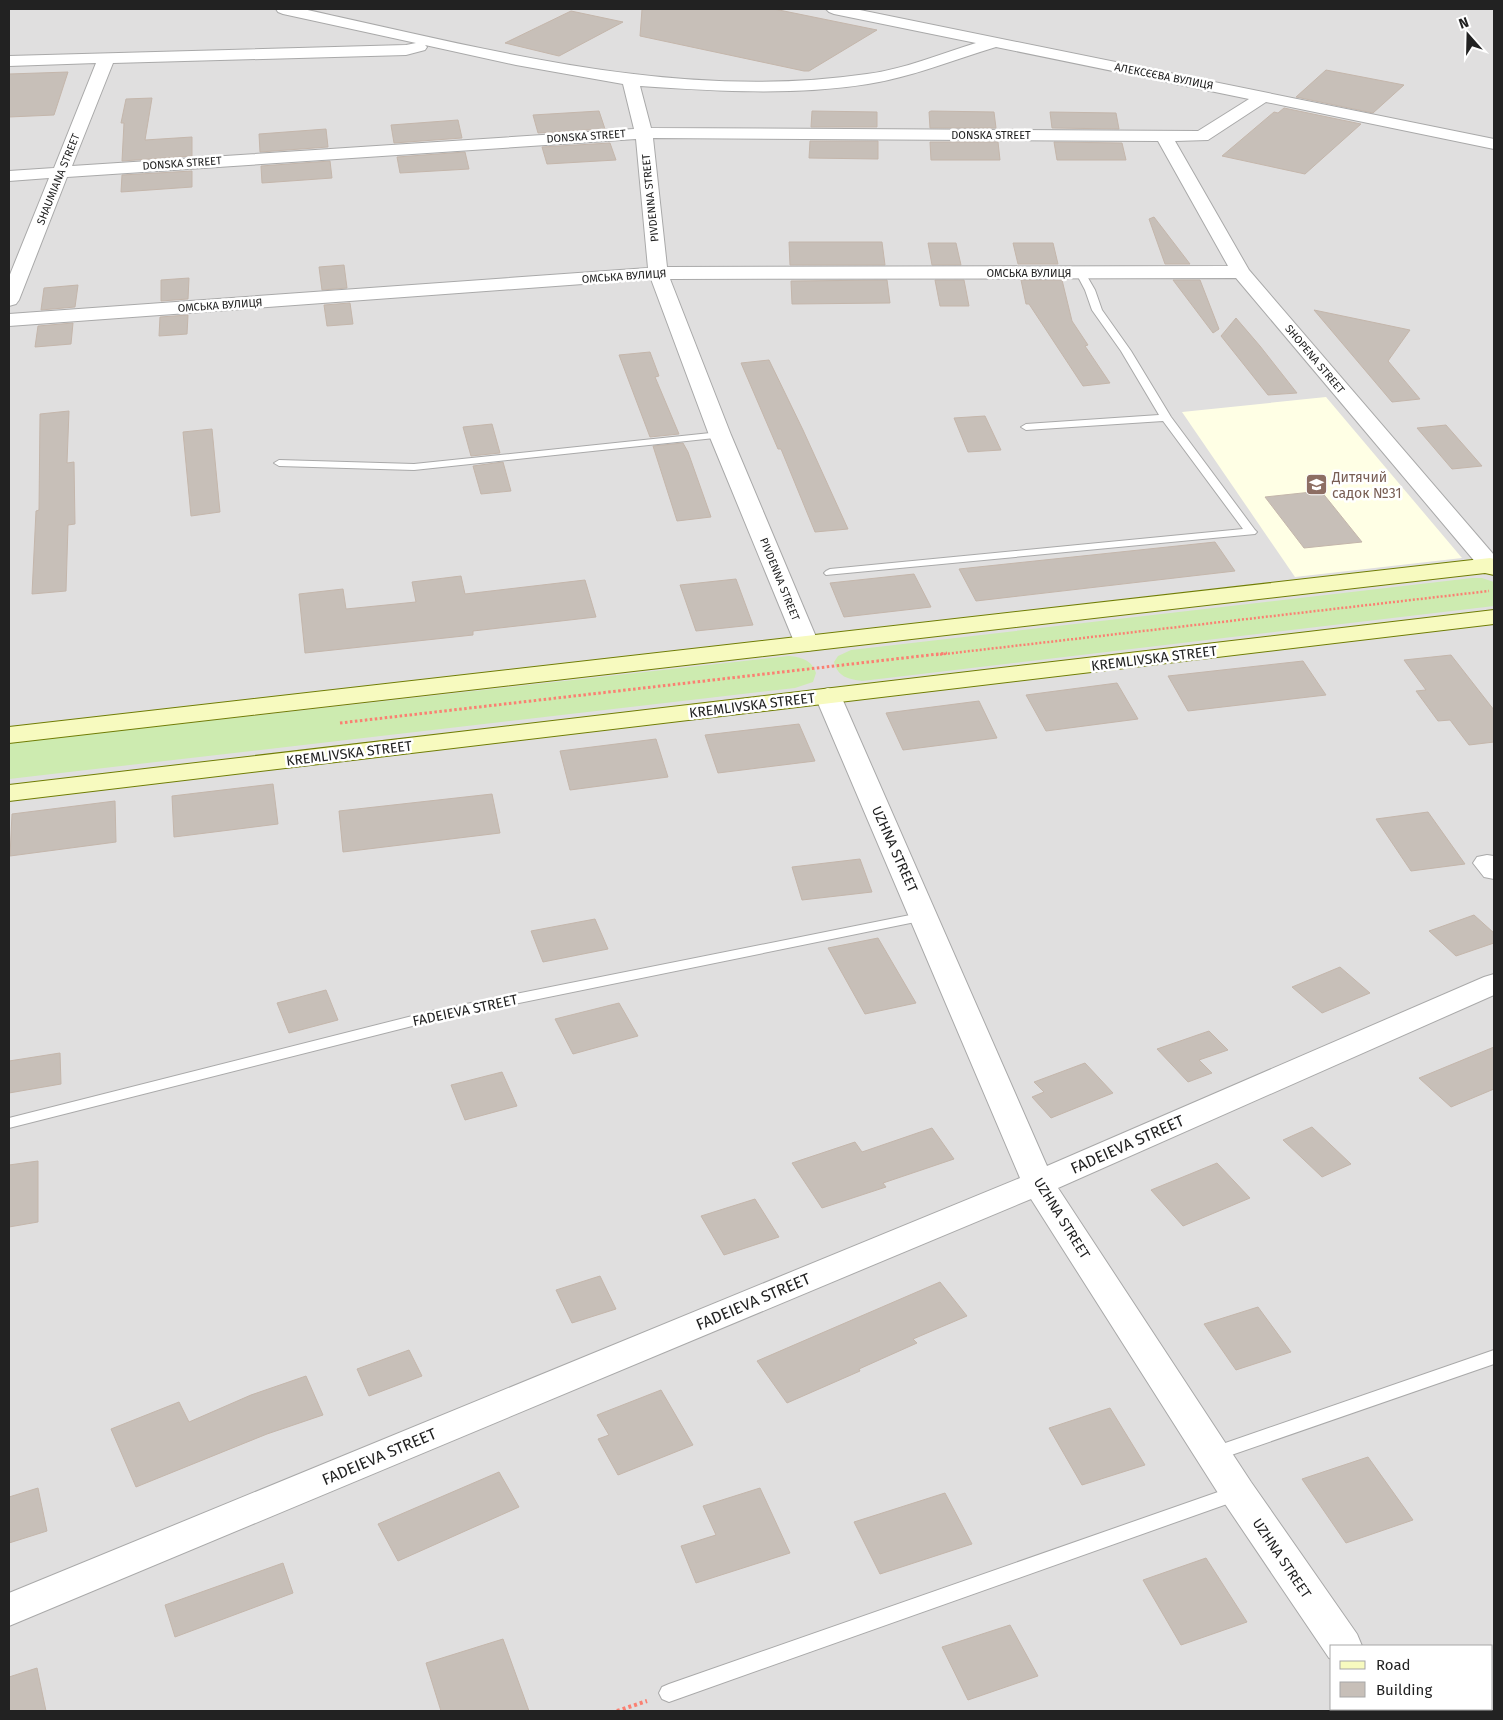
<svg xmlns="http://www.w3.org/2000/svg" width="1503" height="1720" font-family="'Fira Sans',sans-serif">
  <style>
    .residential { fill: #e0dfdf; fill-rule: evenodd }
    .education { fill: #ffffe5 }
    .grass { fill: #cdebb0 }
    .building { fill: #c7bfb8; stroke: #c4b6ab }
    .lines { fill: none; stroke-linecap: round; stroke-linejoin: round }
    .lane-casing { stroke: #a9a9a9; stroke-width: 2 }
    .street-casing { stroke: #a9a9a9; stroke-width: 2 }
    .secondary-casing { stroke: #707d05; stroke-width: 2 }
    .path-far2 { stroke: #fa8072; stroke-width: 2.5; stroke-dasharray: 2 2; stroke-linecap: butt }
    .path-far1 { stroke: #fa8072; stroke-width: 3; stroke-dasharray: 2.5 2.5; stroke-linecap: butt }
    .path { stroke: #fa8072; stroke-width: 4; stroke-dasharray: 3 3; stroke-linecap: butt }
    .lane { fill: #fff; fill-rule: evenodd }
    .street { fill: #fff; fill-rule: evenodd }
    .secondary { fill: #f7fabf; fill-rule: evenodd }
    .labels { text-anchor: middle; stroke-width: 5; stroke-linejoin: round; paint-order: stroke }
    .far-street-label { font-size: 11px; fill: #222; stroke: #fff }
    .education-label { font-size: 14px; fill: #785e54; stroke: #fff; text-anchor: start }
    .street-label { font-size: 14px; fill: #222; stroke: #fff }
    .near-street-label { font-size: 16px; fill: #222; stroke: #fff }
  </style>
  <rect width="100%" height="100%" fill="#f2efe9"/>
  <path class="residential" d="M9,9h1485v1702h-1485zM1332,1646h160v63h-160z"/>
  <path class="education" d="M1326,397l136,161 -167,19 -113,-165z"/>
  <path class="grass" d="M1472,578h10l12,4v24l-632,75c-14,-2 -24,-4 -28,-19l4,-6 13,-6z
    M789,656c12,1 23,4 27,17l-3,9 -18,6 -786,91v-36z"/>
  <path class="building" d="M642,9h132l103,21 -68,41h-5l-164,-35z
    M571,11l52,11 -64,34 -54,-13z
    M1326,70l78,15 -31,28 -77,-16z
    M68,72l-14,43 -45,2v-43z
    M152,98l-7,42 47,-3v19l-70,5 2,-38h-3l5,-24z
    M1284,108l77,16 -56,50 -83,-18 52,-44 4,1z
    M599,111l6,18 -67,4 -5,-18z
    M812,111l65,1v15h-66z
    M931,111l63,1 2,16h-66l-1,-16z
    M1050,112l66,1 3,16 -67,-1z
    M458,120l4,18 -68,5 -3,-18z
    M326,129l2,18 -68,5 -1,-18z
    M810,141h68v18l-69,-1z
    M930,142h68l2,18h-69z
    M1054,142l68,1 4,17h-69z
    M610,143l6,17 -69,4 -5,-17z
    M465,152l4,17 -69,4 -3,-16z
    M330,161l2,17 -70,5 -1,-17z
    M192,171v16l-71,5 1,-17z
    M1154,217l36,47h-25l-16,-45z
    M789,242h93l3,23h-95z
    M928,243h28l5,22h-29z
    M1013,243h40l5,21h-40z
    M344,265l3,23 -25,2 -3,-23z
    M189,278l-1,21 -27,2v-21z
    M887,280l3,23 -98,1 -1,-23z
    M935,280h29l5,26h-29z
    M1021,280h41l10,41 16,24 -3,1 25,37 -27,3 -54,-82h-3z
    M1173,280h27l19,49 -6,4z
    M78,285l-3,22 -34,3 3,-22z
    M350,303l3,21 -26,2 -3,-21z
    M1314,310l96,20 -22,31 32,38 -28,3z
    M188,315l-1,19 -28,2 1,-19z
    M1236,318l24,28 37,47 -29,2 -47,-59z
    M73,323l-2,21 -36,3 3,-21z
    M650,352l9,24 -4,1 24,57 -29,3 -31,-82z
    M769,360l34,70 45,99 -33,3 -34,-83h-3l-37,-86z
    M69,411l-2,52 7,-1 1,62 -7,1 -2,66 -34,3 4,-83 3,-1 1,-96z
    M985,416l16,34 -33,2 -14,-34z
    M492,424l8,29 -29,3 -8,-29z
    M1446,425l36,41 -30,3 -35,-41z
    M212,429l8,83 -29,4 -8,-84z
    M683,443l5,9 23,65 -34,4 -24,-75z
    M503,462l8,29 -30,3 -8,-28z
    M1321,491l41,51 -58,6 -39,-51z
    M1215,542l20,29 -259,30 -17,-32z
    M914,574l17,33 -87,10 -14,-34z
    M461,576l4,18 120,-14 11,37 -123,14v4l-168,18 -6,-59 44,-5 3,20 70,-7 -4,-20z
    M736,579l17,46 -57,6 -16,-46z
    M1451,655l43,55v32l-25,3 -19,-25 -12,1 -22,-30 10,-1 -22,-30z
    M1303,661l23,34 -138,16 -20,-35z
    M1117,683l21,36 -92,12 -20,-36z
    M979,701l18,37 -94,12 -17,-37z
    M799,724l16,37 -97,12 -13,-38z
    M656,739l12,38 -98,13 -10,-39z
    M273,784l5,40 -104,13 -2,-41z
    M492,794l8,39 -157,19 -4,-41z
    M115,801l1,41 -106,14 2,-42z
    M1428,812l37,52 -54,7 -35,-52z
    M860,859l12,33 -70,8 -10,-33z
    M1474,915l20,18v10l-38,13 -27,-25z
    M595,919l13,30 -65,13 -12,-31z
    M878,938l38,65 -51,11 -37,-66z
    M1340,967l30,26 -48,20 -30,-26z
    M326,990l12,30 -49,13 -12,-30z
    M619,1003l19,33 -65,18 -18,-35z
    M1209,1031l19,19 -29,10 13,13 -24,9 -31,-33z
    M1494,1047v42l-43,18 -32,-29z
    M60,1053l1,31 -52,9v-32z
    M1085,1063l28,30 -62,25 -19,-21 12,-5 -10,-10z
    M502,1072l15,34 -52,14 -14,-35z
    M1312,1127l39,37 -29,13 -39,-37z
    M932,1128l22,31 -71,24 3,4 -64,21 -30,-45 63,-21 7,10z
    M38,1161v61l-29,5v-62z
    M1217,1163l33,35 -67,28 -32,-36z
    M755,1199l24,38 -55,18 -23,-39z
    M600,1276l16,33 -44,14 -16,-33z
    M940,1282l27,34 -54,23 4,4 -58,26 1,2 -73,32 -30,-42z
    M1258,1307l33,45 -55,18 -32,-46z
    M409,1350l13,26 -53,20 -12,-27z
    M306,1376l17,39 -56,19 -131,53 -25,-58 68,-27 10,20 62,-27z
    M661,1390l32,55 -75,30 -20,-36 11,-4 -12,-20z
    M1110,1408l35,57 -63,20 -33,-57z
    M1368,1457l45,63 -67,23 -44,-64z
    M499,1472l20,35 -121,54 -20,-37z
    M38,1488l9,43 -38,12v-46z
    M760,1488l30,65 -94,30 -15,-37 35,-11 -13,-29z
    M945,1493l27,51 -92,30 -26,-52z
    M1206,1558l41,64 -66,23 -38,-65z
    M283,1563l10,30 -118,44 -10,-32z
    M1010,1625l28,51 -70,24 -26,-53z
    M503,1639l26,72h-88l-15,-48z
    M37,1668l9,43h-37v-34z"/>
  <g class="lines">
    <defs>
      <path id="lane" d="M1081,270l3,1 11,19 7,20 29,41 40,66 84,113 2,2 -2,2 -429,41 -2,-2 2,-2 4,-2 413,-40 -80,-108 -137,9 -5,-3 5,-3 133,-9 -38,-64 -29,-41 -7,-20 -9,-17z
        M720,432l4,1 1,2 -1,2 -310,33 -135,-4 -5,-3 5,-3 135,4z
        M925,912l5,1 2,3 -2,3 -494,101 -427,108v-10l427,-108z
        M1494,1350v14l-280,97 -6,-2 -3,-5 3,-5z
        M1238,1485l6,3 3,5 -3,5 -575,204 -7,-3 -3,-6 3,-6 7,-3z"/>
      <path id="street" d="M276,9h27c184,40 374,93 564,65 38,-5 73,-20 109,-31l-142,-29 -5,-2 -3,-3h29l639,130v10l-228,-47 -58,38 -33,1 74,129 245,285v16l-12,-1 -246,-292 -566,1 61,156 88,209 -3,5 -9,2 -9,-2 -3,-5 -86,-209 -58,-156 -642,47v-12l639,-46 -12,-129 -569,38 -48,123 -3,4 -7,2v-29l40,-99 -40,3v-10l45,-3 42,-105 -87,3v-10l397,-11 10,-2 -133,-29 -5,-2zM425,45l91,20 107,19 11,45 -562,37 41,-103 293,-8 19,-5 2,-3zM996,47l253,52 -51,32 -547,-3 -11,-42c75,5 153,10 228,-2 44,-7 85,-24 128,-37zM653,138l505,3 70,125 -561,1z
        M828,688l9,3 4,5 206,470 437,-189 10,-3v21l-436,193 193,294 106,152 5,12h-30v13l-3,-1 -104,-154 -194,-305 -1022,427v-33l1011,-415 -205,-482 4,-5z
        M1487,855l7,1v23l-10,-2 -11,-14 4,-6z
        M1365,1709h41l1,2h-41z"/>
      <path id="secondary" d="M1490,558l4,1v16l-9,-2 -1476,170v-16z
        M1494,610v14l-1485,177v-16z"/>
    </defs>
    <use href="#lane" class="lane-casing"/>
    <use href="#street" class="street-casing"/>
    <use href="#secondary" class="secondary-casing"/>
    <path class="path-far2" d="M936,655l553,-64"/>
    <path class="path-far1" d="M340,723l607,-70"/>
    <path class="path" d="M617,1711l30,-10"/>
    <use href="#lane" class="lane"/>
    <use href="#street" class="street"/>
    <use href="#secondary" class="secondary"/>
  </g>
  <defs>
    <symbol id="school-square" viewBox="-11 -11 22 22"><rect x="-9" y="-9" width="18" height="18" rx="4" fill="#8d6e63" stroke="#fff"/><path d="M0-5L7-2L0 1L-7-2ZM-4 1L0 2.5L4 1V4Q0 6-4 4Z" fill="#fff"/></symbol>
  </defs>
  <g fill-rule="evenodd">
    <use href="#school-square" x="1304" y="472" width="25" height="25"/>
  </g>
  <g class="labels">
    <g class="far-street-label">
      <text transform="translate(1164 76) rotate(11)" y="4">АЛЕКСЄЄВА ВУЛИЦЯ</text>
      <text x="991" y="139">DONSKA STREET</text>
      <text transform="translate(586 136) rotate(-4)" y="4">DONSKA STREET</text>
      <text transform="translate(182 163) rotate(-4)" y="4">DONSKA STREET</text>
      <text transform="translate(58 179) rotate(-68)" y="4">SHAUMIANA STREET</text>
      <text transform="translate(650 198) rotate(-96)" y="4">PIVDENNA STREET</text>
      <text x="1029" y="277">ОМСЬКА ВУЛИЦЯ</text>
      <text transform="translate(624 276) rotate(-4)" y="4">ОМСЬКА ВУЛИЦЯ</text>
      <text transform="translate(220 305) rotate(-4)" y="4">ОМСЬКА ВУЛИЦЯ</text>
      <text transform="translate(1315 359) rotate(50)" y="4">SHOPENA STREET</text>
      <text transform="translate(780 579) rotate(68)" y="4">PIVDENNA STREET</text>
    </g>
    <g class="education-label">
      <text x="1332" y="482">Дитячий<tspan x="1332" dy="16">садок №31</tspan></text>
    </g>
    <g class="street-label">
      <text transform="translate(1154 658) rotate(-7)" y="5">KREMLIVSKA STREET</text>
      <text transform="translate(752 705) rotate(-7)" y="5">KREMLIVSKA STREET</text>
      <text transform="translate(349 753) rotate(-7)" y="5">KREMLIVSKA STREET</text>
      <text transform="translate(895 849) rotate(66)" y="5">UZHNA STREET</text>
      <text transform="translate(465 1010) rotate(-12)" y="5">FADEIEVA STREET</text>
      <text transform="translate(1062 1218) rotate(58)" y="5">UZHNA STREET</text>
      <text transform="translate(1282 1558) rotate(56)" y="5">UZHNA STREET</text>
    </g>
    <g class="near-street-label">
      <text transform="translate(1127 1144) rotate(-24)" y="6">FADEIEVA STREET</text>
      <text transform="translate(753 1301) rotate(-23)" y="6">FADEIEVA STREET</text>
      <text transform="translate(379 1456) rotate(-23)" y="6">FADEIEVA STREET</text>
    </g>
  </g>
  <rect width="1503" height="1720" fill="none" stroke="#222222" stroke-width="20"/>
  <rect x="1330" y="1645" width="162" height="65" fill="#ffffff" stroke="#a7a7a7"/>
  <rect x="1340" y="1661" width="25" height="8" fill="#f7fabf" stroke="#a7a7a7"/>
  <text x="1376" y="1670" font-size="15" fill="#222222">Road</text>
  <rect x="1340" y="1682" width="25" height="15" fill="#c7bfb8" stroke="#a7a7a7"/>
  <text x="1376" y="1695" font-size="15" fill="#222222">Building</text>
  <g transform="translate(1468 35) rotate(340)" stroke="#ffffff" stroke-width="4" paint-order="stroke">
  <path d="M0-4L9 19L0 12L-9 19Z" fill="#222222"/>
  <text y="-8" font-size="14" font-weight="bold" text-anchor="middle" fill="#222222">N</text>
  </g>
</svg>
